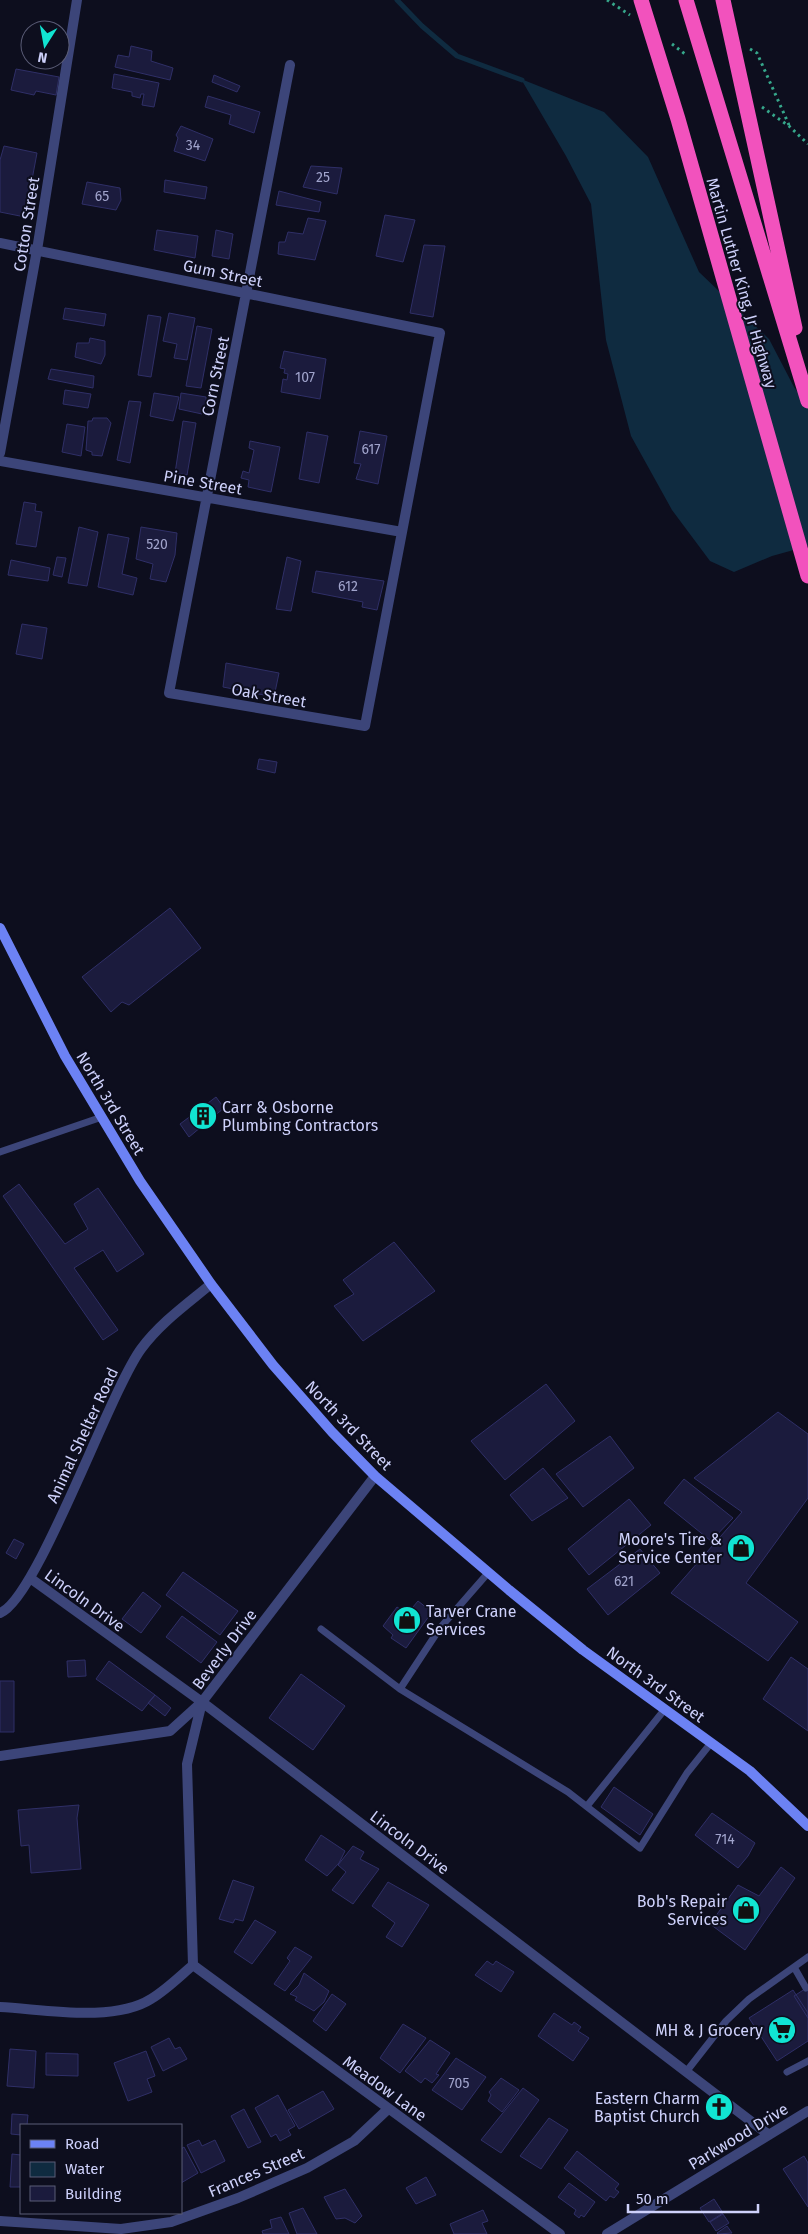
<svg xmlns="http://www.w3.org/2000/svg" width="808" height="2234" font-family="'Fira Sans',sans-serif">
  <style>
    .water { fill: #0f2b40 }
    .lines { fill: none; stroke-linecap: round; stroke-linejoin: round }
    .stream { stroke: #0f2b40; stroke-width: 5 }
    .building { fill: #1b1b3d; stroke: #2f2f67 }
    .path { stroke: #36a78b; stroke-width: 3; stroke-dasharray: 2.5 4; stroke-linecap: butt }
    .lane { stroke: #3c4579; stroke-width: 7 }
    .street { stroke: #3c4579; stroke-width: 10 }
    .secondary { stroke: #6c82f4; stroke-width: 10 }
    .highway-bridge { stroke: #f252bd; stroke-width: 15 }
    .labels { text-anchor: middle; stroke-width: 4; stroke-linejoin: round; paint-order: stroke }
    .number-label { font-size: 14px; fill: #a1a4cc }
    .street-label { font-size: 16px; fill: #ced1fb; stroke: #0d0e1e }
    .poi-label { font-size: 16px; fill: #ced1fb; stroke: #0d0e1e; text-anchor: end }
  </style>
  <rect width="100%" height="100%" fill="#0d0e1e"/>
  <path class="water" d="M521,79l83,33 44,45 51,115 70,67 25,48 14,19v140l-36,10 -38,16 -24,-11 -38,-51 -41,-74 -25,-96 -15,-136 -25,-48z"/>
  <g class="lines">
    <path class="stream" d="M397,0l25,26 35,30 65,24"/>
  </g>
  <path class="building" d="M131,46l21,5 -1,10 22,7 -3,12 -55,-13 3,-12 11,2z
    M16,69l43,8 -3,18 -20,-4 -2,4 -23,-5z
    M114,74l45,9 -5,24 -12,-2 2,-11h-3l-1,4 -8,-2v-4l-20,-4z
    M214,75l26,11 -3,6 -25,-10z
    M208,96l52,16 -6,21 -25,-9 2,-9 -26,-8z
    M181,126l32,13 -8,22 -31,-10 4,-13 -2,-3z
    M4,146l33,7 -12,64 -25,-5v-52z
    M311,166l31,2 -5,26 -34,-7z
    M165,180l42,7 -2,12 -41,-7z
    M87,182l33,6 1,12 -5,10 -34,-6z
    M279,191l42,11 -2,10 -43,-7z
    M385,215l30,5 -12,42 -27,-6z
    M308,218l18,3 -11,39 -37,-6 1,-12h6l3,-10 15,2z
    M157,230l41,6 -3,22 -41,-8z
    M216,230l17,4 -4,25 -17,-3z
    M424,245l21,1 -12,71 -23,-4z
    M65,308l41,6 -2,12 -41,-7z
    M169,313l26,5 -8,42 -13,-2 3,-14 -14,-3z
    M148,315l13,2 -10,60 -13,-2z
    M197,326l15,3 -11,59 -15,-2z
    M90,338l15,3v14l-4,9 -26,-7 2,-14h12z
    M284,351l42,8 -6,40 -39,-7 2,-13 4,1 1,-6 -4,-1 1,-4 -5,-1z
    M51,369l43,7 -1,12 -45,-9z
    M65,390l26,4 -3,14 -25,-4z
    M154,393l25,4 -6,24 -23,-5z
    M181,393l25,4v9l-4,8 -23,-5z
    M129,401l12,1 -11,61 -13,-3z
    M93,418h14l4,5 -9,33 -10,-1v-3l-6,-2 2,-29h4z
    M183,421l13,2 -9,52 -12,-2z
    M67,424l18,3 -4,29 -19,-4z
    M360,431l27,5 -9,48 -22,-5 5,-15 -7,-1z
    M307,432l21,4 -9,47 -20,-4z
    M250,441l30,6 -9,45 -23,-5 1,-7 -8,-2 2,-7 6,2 5,-23 -5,-2z
    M24,502l12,2 -1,7 7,1 -6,35 -20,-3z
    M79,527l19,5 -11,54 -19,-3z
    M141,527l36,6 -2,22 -9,27 -16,-3 3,-15 -17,-5z
    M108,534l21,4 -7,36 15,4 -4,17 -35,-8z
    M57,557l9,1 -4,19 -9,-2z
    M287,557l14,4 -10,50 -15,-2z
    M11,560l39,8 -2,13 -40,-6z
    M316,571l68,10 -7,29 -15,-3 1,-5 -51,-10z
    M22,624l25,4 -5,31 -26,-5z
    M226,663l53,10 -5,24 -51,-10z
    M259,759l18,3 -2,11 -18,-4z
    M170,908l31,40 -72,57 -7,-3 -11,10 -29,-35z
    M216,1097l8,11 -35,29 -9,-13z
    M19,1184l46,60 23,-15 -14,-25 24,-16 46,66 -27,18 -14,-22 -29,18 44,62 -15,10 -100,-144z
    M394,1242l41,49 -72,50 -29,-35 20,-12 -11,-14z
    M546,1384l29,37 -70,59 -34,-39z
    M778,1412l30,22v64l-62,85 52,39 -30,39 -97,-68 71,-81 -48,-34z
    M610,1436l24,32 -51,39 -27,-33z
    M543,1468l25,30 -36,23 -22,-26z
    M684,1479l49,39 -22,23 -47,-38z
    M629,1499l22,26 -62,50 -21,-26z
    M14,1539l10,5 -8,15 -10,-6z
    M640,1549l20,24 -52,42 -21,-26z
    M183,1572l55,39 -18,24 -54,-40z
    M143,1592l18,14 -20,27 -19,-14z
    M418,1601l14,11 -26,36 -15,-10 2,-3 -10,-9 14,-19 10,7z
    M182,1616l35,26 -16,21 -35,-26z
    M791,1657l17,12v62l-45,-32z
    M85,1660l1,16 -18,1 -1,-16z
    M109,1661l46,34 -13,16 -46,-32z
    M301,1674l44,32 -32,44 -44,-32z
    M0,1681h14v51h-14z
    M155,1695l16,13 -6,8 -17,-13z
    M614,1787l39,27 -13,21 -39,-28z
    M79,1805l-2,13 4,51 -50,4 -2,-28 -8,1 -3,-36z
    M712,1813l43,30 -7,13 -10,12 -43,-33z
    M321,1835l24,16 -6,12 -12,13 -22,-16z
    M353,1846l11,6 -4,7 19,10 -26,35 -21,-14 14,-18 -8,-7z
    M781,1867l14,11 -50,72 -35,-26 28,-39 21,11z
    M233,1880l21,7 -11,34 -8,-2 -2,4 -14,-4z
    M388,1882l41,23 -27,42 -16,-10 9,-14 -23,-17z
    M255,1920l21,12 -24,32 -18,-12z
    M295,1947l17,10 -27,34 -11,-7 16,-23 -3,-3z
    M487,1961l6,4 3,-4 18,11 -13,20 -26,-17z
    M304,1973l25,18 -5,11 -10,9 -19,-11 2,-3 -7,-3 9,-9z
    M808,1987v31l-14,-22z
    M793,1990l15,23v28l-31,20 -28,-43z
    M332,1994l14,10 -20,27 -13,-10z
    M554,2013l18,12 2,-3 7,5 -3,4 11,7 -16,23 -35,-25z
    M403,2024l23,14 -26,35 -20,-15z
    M169,2038l6,11 5,-2 7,12 -24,12 -12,-24z
    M430,2040l20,13 -14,21 3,1 -7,8 -7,-5 -4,5 -16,-12z
    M10,2049l26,2 -2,37 -27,-2z
    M146,2051l9,25 -8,3 5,13 -24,9 -14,-38z
    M46,2053l32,1v22l-32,-1z
    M456,2058l30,19 -24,33 -30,-20z
    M501,2078l18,12 -17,22 -14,-11 3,-6 -2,-3z
    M523,2088l16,12 -38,53 -20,-13z
    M323,2091l11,18 -35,20 -11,-19z
    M278,2095l17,31 -7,4 3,5 -11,6 -4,-7 -5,3 -16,-29z
    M244,2109l17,33 -13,6 -17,-32z
    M12,2114l16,1 -1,10h-6v10l-10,-1z
    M549,2118l19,12 -27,39 -21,-13z
    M199,2140l3,6 13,-6 10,21 -24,12 -14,-28z
    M184,2147l14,26 -17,10v-34z
    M577,2151l42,33 -4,5 4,3 -5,6 -4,-2 -4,5 -42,-33z
    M12,2154l9,1v32h-11z
    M804,2156l4,7v44l-25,-38z
    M426,2177l10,18 -20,9 -10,-16z
    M569,2183l26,19 -11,15 -3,-2 -2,3 -5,-4 2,-4 -18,-13z
    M345,2189l17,27 -7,7 -10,-5 -9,1 -12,-22z
    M714,2199l9,14 -14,9 -9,-14z
    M303,2208l14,26h-20l-8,-21z
    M483,2210l5,11 -6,2 5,11h-33l-4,-10z
    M723,2214l6,9 -13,8 -6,-9z
    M281,2217l8,17h-26l-1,-3 10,-3 -2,-8z
    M727,2226l5,7 -14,1 -1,-1z"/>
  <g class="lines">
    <path class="path" d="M607,0l23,15
      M672,44l13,10
      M750,49l7,4 32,72
      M762,107l27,19 19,18"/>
    <path class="lane" d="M0,1152l102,-35
      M488,1573l-48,55 -40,61 168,103 72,56 47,-75 24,-30
      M321,1629l79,60
      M587,1806l78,-97
      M794,1967l12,21
      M686,2072l40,-51 23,-22 59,-42
      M787,2072l21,-11"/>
    <path class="street" d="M0,243l440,90 -75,393 -196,-33c39,-210 82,-418 121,-628
      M0,453l37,-203 40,-250
      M0,461l402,71
      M30,1578l172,124 567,433
      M0,1613c37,-14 109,-220 141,-264 19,-26 46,-45 70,-65
      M0,1756l170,-25 32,-29
      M193,1965l-6,-201 15,-62 173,-226
      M193,1965l367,269
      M0,2007c43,2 113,16 151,-8 15,-9 28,-22 42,-34
      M0,2221l121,8 50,-7 67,-24 69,-30 47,-27 34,-32
      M607,2234l201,-123"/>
    <path class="secondary" d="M0,928l65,128 75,125 71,103 62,81 59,67 43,44 134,114 74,60 167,121 58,55"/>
    <path class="highway-bridge" d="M641,0l37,119 130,457
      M686,0l122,401
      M723,0l72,328"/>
  </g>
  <defs>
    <symbol id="building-disc" viewBox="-11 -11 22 22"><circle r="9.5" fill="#11e4d2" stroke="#0d0e1e"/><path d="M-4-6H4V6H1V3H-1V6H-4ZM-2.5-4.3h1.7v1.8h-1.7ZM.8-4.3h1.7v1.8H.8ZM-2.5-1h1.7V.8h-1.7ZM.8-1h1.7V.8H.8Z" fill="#111"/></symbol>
    <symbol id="shop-disc" viewBox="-11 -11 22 22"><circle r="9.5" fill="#11e4d2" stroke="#0d0e1e"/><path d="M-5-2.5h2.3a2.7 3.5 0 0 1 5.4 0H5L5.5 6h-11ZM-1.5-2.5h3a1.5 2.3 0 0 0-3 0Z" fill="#111"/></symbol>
    <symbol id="supermarket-disc" viewBox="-11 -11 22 22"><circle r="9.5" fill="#11e4d2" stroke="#0d0e1e"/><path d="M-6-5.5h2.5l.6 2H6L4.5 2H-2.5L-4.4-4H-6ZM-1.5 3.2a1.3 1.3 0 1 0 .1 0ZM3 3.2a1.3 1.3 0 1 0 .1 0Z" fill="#111"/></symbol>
    <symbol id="church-disc" viewBox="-11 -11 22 22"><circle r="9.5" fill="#11e4d2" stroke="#0d0e1e"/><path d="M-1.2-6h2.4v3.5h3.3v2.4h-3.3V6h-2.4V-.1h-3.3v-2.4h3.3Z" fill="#111"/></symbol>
  </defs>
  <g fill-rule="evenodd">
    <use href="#building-disc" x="187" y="1100" width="32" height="32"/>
    <use href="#shop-disc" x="725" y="1532" width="32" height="32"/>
    <use href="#shop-disc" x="391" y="1604" width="32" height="32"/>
    <use href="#shop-disc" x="730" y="1894" width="32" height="32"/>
    <use href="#supermarket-disc" x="766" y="2014" width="32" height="32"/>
    <use href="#church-disc" x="703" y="2091" width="32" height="32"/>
  </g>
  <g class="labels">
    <g class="number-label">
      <text x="193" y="150">34</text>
      <text x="323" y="182">25</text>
      <text x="102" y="201">65</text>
      <text x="305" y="382">107</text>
      <text x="371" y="454">617</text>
      <text x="157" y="549">520</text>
      <text x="348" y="591">612</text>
      <text x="624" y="1586">621</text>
      <text x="725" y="1844">714</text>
      <text x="459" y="2088">705</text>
    </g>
    <g class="street-label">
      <text transform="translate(26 224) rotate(-81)" y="6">Cotton Street</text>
      <text transform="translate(223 273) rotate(12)" y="6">Gum Street</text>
      <text transform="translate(742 283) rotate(74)" y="6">Martin Luther King, Jr Highway</text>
      <text transform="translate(215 376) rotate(-78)" y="6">Corn Street</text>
      <text transform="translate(203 482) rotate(10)" y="6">Pine Street</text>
      <text transform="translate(269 695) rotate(10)" y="6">Oak Street</text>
      <text transform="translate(111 1103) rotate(59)" y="6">North 3rd Street</text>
      <text transform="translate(349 1425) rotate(46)" y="6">North 3rd Street</text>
      <text transform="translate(82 1435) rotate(-65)" y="6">Animal Shelter Road</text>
      <text transform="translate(85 1600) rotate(36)" y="6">Lincoln Drive</text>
      <text transform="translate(224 1649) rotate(-53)" y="6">Beverly Drive</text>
      <text transform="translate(656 1684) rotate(36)" y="6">North 3rd Street</text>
      <text transform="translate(410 1842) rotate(37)" y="6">Lincoln Drive</text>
      <text transform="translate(385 2088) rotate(36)" y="6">Meadow Lane</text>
      <text transform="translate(738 2136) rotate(-31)" y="6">Parkwood Drive</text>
      <text transform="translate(256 2172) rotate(-23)" y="6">Frances Street</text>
    </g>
    <g class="poi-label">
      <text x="222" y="1113" text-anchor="start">Carr &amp; Osborne<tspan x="222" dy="18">Plumbing Contractors</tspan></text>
      <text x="722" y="1545">Moore's Tire &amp;<tspan x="722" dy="18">Service Center</tspan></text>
      <text x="426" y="1617" text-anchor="start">Tarver Crane<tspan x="426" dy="18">Services</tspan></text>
      <text x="727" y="1907">Bob's Repair<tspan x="727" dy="18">Services</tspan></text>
      <text x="763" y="2036">MH &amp; J Grocery</text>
      <text x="700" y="2104">Eastern Charm<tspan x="700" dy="18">Baptist Church</tspan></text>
    </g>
  </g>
  <rect x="20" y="2124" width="162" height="90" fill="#0d0e1e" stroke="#5a5c76"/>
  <rect x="30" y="2140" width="25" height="8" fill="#6c82f4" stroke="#5a5c76"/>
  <text x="65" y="2149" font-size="15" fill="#ced1fb">Road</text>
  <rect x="30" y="2162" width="25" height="15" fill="#0f2b40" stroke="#5a5c76"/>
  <text x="65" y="2174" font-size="15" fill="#ced1fb">Water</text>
  <rect x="30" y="2186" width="25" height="15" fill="#1b1b3d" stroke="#5a5c76"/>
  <text x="65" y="2199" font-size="15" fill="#ced1fb">Building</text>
  <g transform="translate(45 45) rotate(191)"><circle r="24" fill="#0d0e1e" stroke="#5a5c76"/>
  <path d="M0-4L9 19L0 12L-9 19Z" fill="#11e4d2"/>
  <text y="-8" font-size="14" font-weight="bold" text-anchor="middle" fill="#ced1fb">N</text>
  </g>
  <path d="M628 2204v8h130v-8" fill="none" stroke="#ced1fb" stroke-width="2.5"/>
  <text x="636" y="2204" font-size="15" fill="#ced1fb" stroke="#0d0e1e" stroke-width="4" paint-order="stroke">50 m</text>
</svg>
